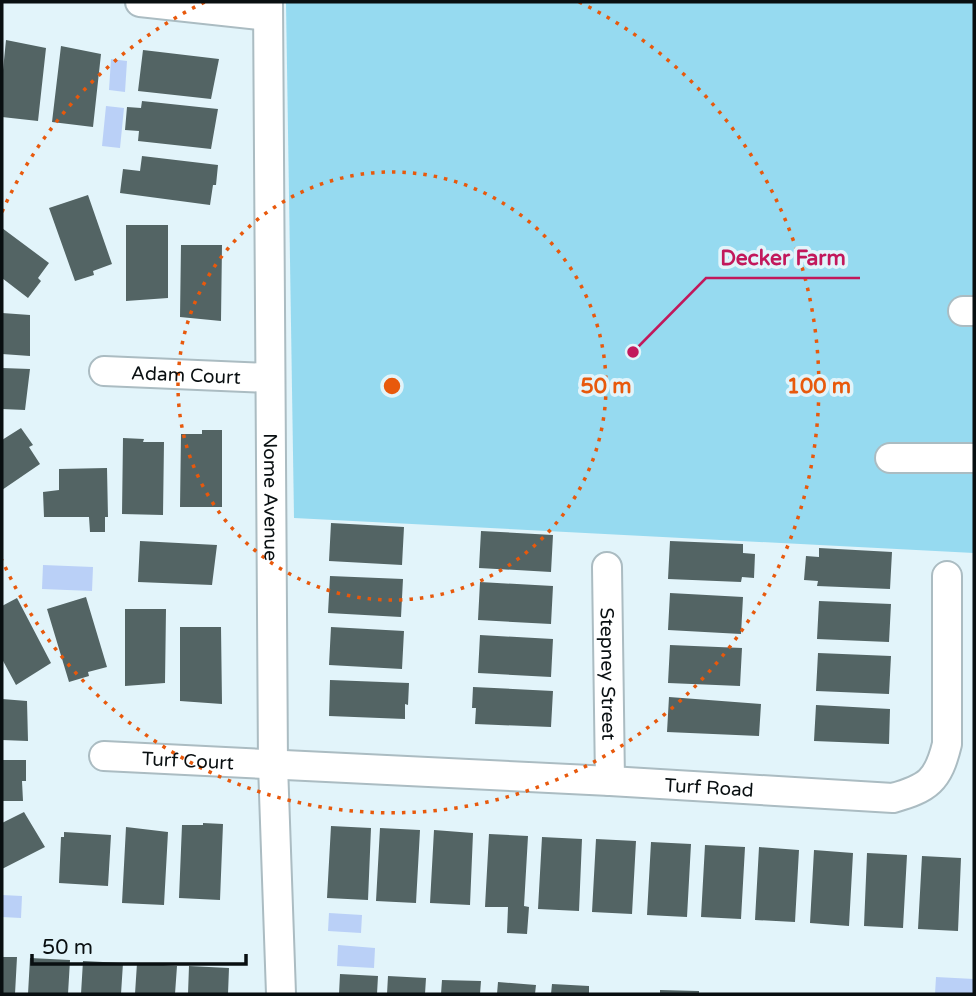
<svg xmlns="http://www.w3.org/2000/svg" width="976" height="996" font-family="'Varela Round',sans-serif">
  <style>
    .green { fill: #96daf0 }
    .water { fill: #bad0f7 }
    .building { fill: #536464 }
    .lines { fill: none; stroke-linecap: round; stroke-linejoin: round }
    .minor-casing { stroke: #abbcc2; stroke-width: 32 }
    .minor { stroke: #fff; stroke-width: 28 }
    .ring { fill: none; stroke: #e8590c; stroke-width: 3.5; stroke-dasharray: 3.5 7 }
    .labels { text-anchor: middle; stroke-width: 7; stroke-linejoin: round; paint-order: stroke }
    .street-label { font-size: 19px; fill: #090f11; stroke: #e2f4fa }
    .centre { fill: #e8590c; stroke: #e2f4fa; stroke-width: 3.5 }
    .ring-label { font-size: 21px; text-anchor: middle; font-weight: bold; fill: #e8590c; stroke: #e2f4fa; stroke-width: 7; stroke-linejoin: round; paint-order: stroke }
    .leader { fill: none; stroke: #c2185b; stroke-width: 2.5 }
    .callout-dot { fill: #c2185b; stroke: #e2f4fa; stroke-width: 2.5 }
    .callout-label { font-size: 21px; text-anchor: middle; font-weight: bold; fill: #c2185b; stroke: #e2f4fa; stroke-width: 7; stroke-linejoin: round; paint-order: stroke }
  </style>
  <rect width="100%" height="100%" fill="#e2f4fa"/>
  <path class="green" d="M286,2h688v551l-680,-35z"/>
  <path class="water" d="M111,59l16,2 -2,31 -16,-2z
    M106,106l18,2 -4,40 -18,-2z
    M43,565l50,2 -1,24 -50,-2z
    M2,895l20,1 -1,22 -19,-1z
    M329,913l33,2 -1,18 -33,-2z
    M338,945l37,3 -1,20 -37,-2z
    M936,977l38,2v15h-39z"/>
  <path class="building" d="M6,40l40,8 -8,73 -36,-4v-37z
    M61,46l40,8 -8,73 -41,-5z
    M143,50l76,9 -8,40 -73,-8z
    M142,101l76,8 -7,40 -73,-8 1,-10 -14,-1 2,-23 14,1z
    M142,156l76,9 -2,20h-3l-3,20 -90,-12 3,-24 17,2z
    M88,195l24,69 -19,7 1,4 -19,6 -26,-73z
    M126,225h42v73l-42,3z
    M2,228l47,35 -11,15 3,3 -13,17 -26,-20z
    M181,245h41l-1,76 -41,-4z
    M2,313l28,2v41l-28,-2z
    M2,368l28,1 -5,41 -23,-1z
    M21,428l12,17 -4,2 11,17 -38,26v-50z
    M202,430h20v77h-42l1,-73h21z
    M123,438l21,1 -1,3h21l-1,73 -41,-1z
    M107,468l1,49h-3v15h-15l-1,-15h-45l-1,-25 16,-2v-21z
    M331,523l73,4 -2,38 -73,-4z
    M481,531l72,4 -2,37 -72,-4z
    M140,541l77,4 -5,40 -74,-3z
    M670,541l73,3v9l12,1 -1,24 -12,-1 -1,5 -73,-3z
    M819,548l73,4 -2,37 -73,-3 1,-5 -14,-1 2,-24 13,1z
    M330,576l73,3 -2,38 -73,-4z
    M480,582l73,4 -2,38 -73,-4z
    M670,593l73,4 -2,37 -73,-4z
    M86,597l21,70 -19,5 1,4 -20,6 -22,-73z
    M17,598l34,65 -35,22 -14,-26v-53z
    M819,601l72,3 -2,38 -72,-3z
    M125,609h41l-1,74 -40,3z
    M180,627h41l1,77 -42,-3z
    M331,627l73,4 -2,38 -73,-4z
    M480,635l73,4 -2,38 -73,-4z
    M670,645l72,3 -2,38 -72,-3z
    M818,653l73,3 -2,38 -73,-3z
    M330,680l79,3 -1,22 -3,-1v15l-76,-3z
    M473,687l80,4 -2,36 -76,-3 1,-16h-4z
    M669,697l92,7 -2,32 -92,-4z
    M2,699l25,2 1,40 -26,-1z
    M816,705l74,4 -1,35 -75,-3z
    M2,760h24v21h-4l1,20h-21z
    M24,812l21,35 -43,22v-46z
    M203,823l20,1 -3,76 -41,-2 3,-73h21z
    M331,826l40,2 -3,72 -41,-2z
    M126,827l42,5 -4,73 -42,-2z
    M380,828l40,2 -4,73 -40,-2z
    M434,830l39,3 -3,72 -40,-2z
    M64,832l47,3 -3,51 -49,-3 2,-46h3z
    M489,834l39,2 -4,70 5,1 -2,27 -20,-1 1,-26h-23z
    M542,837l40,2 -3,72 -41,-2z
    M596,839l40,2 -4,73 -40,-2z
    M651,842l40,2 -4,73 -40,-2z
    M705,845l40,2 -4,72 -40,-2z
    M759,847l40,3 -4,72 -40,-2z
    M814,850l39,3 -4,73 -39,-3z
    M867,853l40,2 -4,73 -39,-2z
    M922,856l39,2 -3,73 -40,-2z
    M2,957h15l-2,37h-13z
    M30,958l40,2 -2,34h-40z
    M83,961l40,2 -2,31h-40z
    M137,963l40,3 -2,28h-40z
    M189,966l40,2 -1,26h-40z
    M340,974l38,2 -1,18h-38z
    M388,976l38,2 -1,16h-38z
    M442,980l39,1 -1,13h-39z
    M498,982l38,3 -1,9h-38z
    M552,984l37,2v8h-38z
    M660,990l39,1v3h-39z"/>
  <g class="lines">
    <defs>
      <g id="minor">
        <path d="M140,2l128,14"/>
        <path id="s1" d="M268,2l5,763 8,229"/>
        <path d="M963,311h11"/>
        <path id="s2" d="M104,371l166,7"/>
        <path d="M890,458h84"/>
        <path id="s3" d="M607,567l3,214"/>
        <path id="s4" d="M104,756l506,25 283,17c35,-10 45,-17 54,-54v-168"/>
      </g>
    </defs>
    <use href="#minor" class="minor-casing"/>
    <use href="#minor" class="minor"/>
  </g>
  <g class="ring">
    <circle cx="392" cy="386" r="214"/>
    <path d="M2 212A427 427 0 0 1 205 2M579 2A427 427 0 1 1 2 560"/>
  </g>
  <g class="labels">
    <g class="street-label">
      <text dy="7" stroke="none"><textPath href="#s2" startOffset="82">Adam Court</textPath></text>
      <text dy="7" stroke="none"><textPath href="#s1" startOffset="495">Nome Avenue</textPath></text>
      <text dy="7" stroke="none"><textPath href="#s3" startOffset="107">Stepney Street</textPath></text>
      <text dy="7" stroke="none"><textPath href="#s4" startOffset="84">Turf Court</textPath></text>
      <text dy="7" stroke="none"><textPath href="#s4" startOffset="606">Turf Road</textPath></text>
    </g>
  </g>
  <circle cx="392" cy="386" r="10" class="centre"/>
  <g class="ring-label">
    <text x="606" y="393">50 m</text>
    <text x="819" y="393">100 m</text>
  </g>
  <path class="leader" d="M633 352L706 278H860"/>
  <circle class="callout-dot" cx="633" cy="352" r="7"/>
  <g class="callout-label">
    <text x="783" y="265">Decker Farm</text>
  </g>
  <rect width="976" height="996" fill="none" stroke="#090f11" stroke-width="7"/>
  <path d="M32 954v10h214v-10" fill="none" stroke="#090f11" stroke-width="3.5"/>
  <text x="42" y="954" font-size="21" fill="#090f11" stroke="#e2f4fa" stroke-width="5" paint-order="stroke">50 m</text>
</svg>
